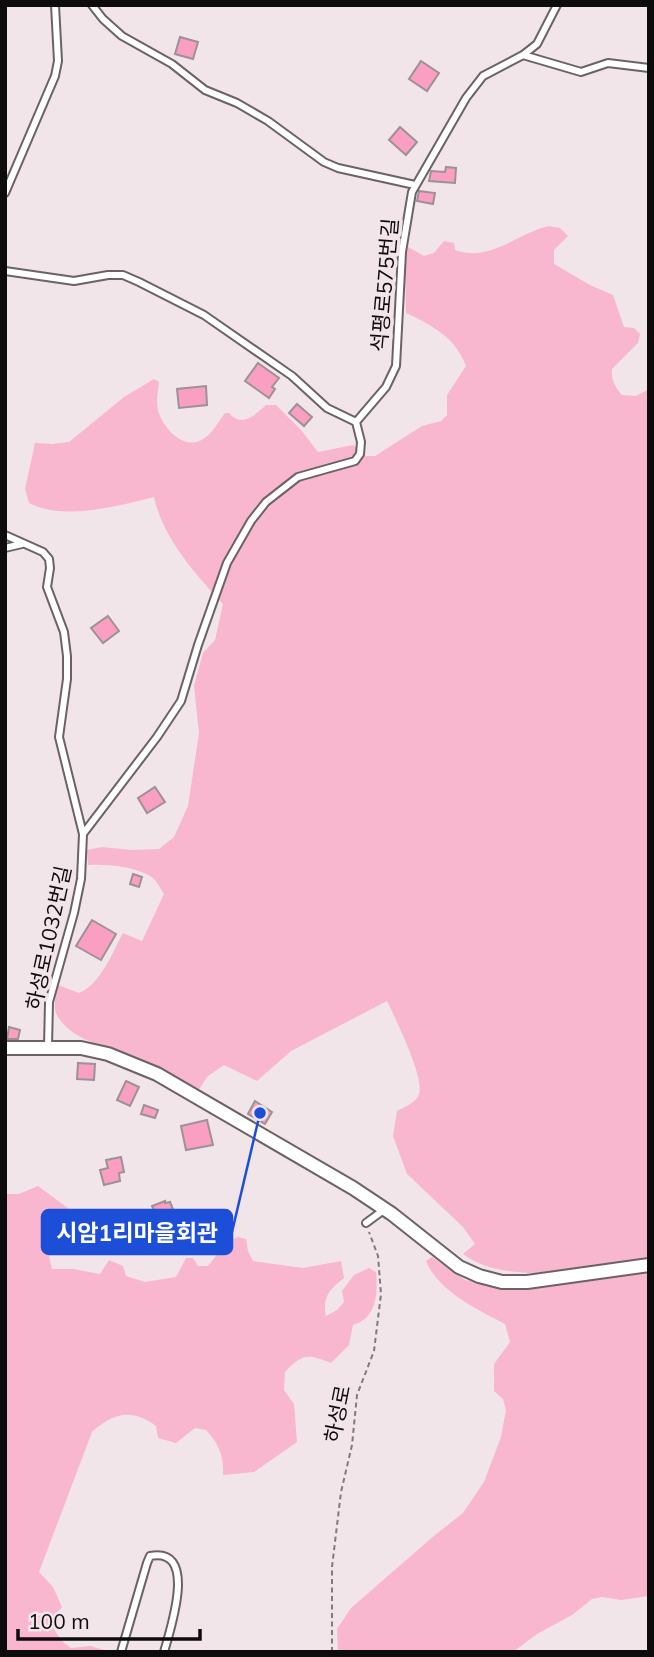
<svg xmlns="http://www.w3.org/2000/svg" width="654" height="1657" font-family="Mulish,'Noto Sans KR',sans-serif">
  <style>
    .green { fill: #f9b6cf }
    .building { fill: #fa9ec2; stroke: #9c9295; stroke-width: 2 }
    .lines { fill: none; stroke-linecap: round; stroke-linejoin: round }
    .lane-casing { stroke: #6c6265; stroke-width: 10 }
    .street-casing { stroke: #6c6265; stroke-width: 16 }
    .path { stroke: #81797c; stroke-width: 2; stroke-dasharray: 5 3.5; stroke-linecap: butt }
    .lane { stroke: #fff; stroke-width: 6 }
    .street { stroke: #fff; stroke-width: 12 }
    .labels { text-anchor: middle; stroke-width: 7; stroke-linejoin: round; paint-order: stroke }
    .street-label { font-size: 21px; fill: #0e0b0c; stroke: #f1e5e9 }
    .leader { fill: none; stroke: #1d4ed8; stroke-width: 2.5 }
    .callout-dot { fill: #1d4ed8; stroke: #f1e5e9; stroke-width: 2.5 }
    .callout { fill: #1d4ed8; stroke: #1d4ed8; stroke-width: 2.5 }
    .callout-label { font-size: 23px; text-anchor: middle; font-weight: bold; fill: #fff }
  </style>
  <rect width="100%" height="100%" fill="#f1e5e9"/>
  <path class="green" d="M549,226l11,2 8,8 -14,14v14l36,21 23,10 11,32 10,1 6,6 -2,9 -26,26c-1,11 3,18 10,26l14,1 13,-7v869c-54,8 -139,31 -186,-4l12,-10 -12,-17 -56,-53 -14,-38 4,-25c7,-4 19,-8 22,-17 6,-16 -24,-76 -32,-93l-96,50 -34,30 -33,-16 -16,11 -9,13c-21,-11 -42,-22 -64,-32 -26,-11 -60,-14 -77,-40 -6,-9 -2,-22 0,-32l21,8c22,-9 33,-40 44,-60l19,8 22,-47c-4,-6 -8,-15 -14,-18 -17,-10 -43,-12 -62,-11l-1,-15 15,-3 30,3 27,-1 15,-12 14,-31 11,-73 -5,-47 9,-33 12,-13 8,-36c-28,-30 -60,-66 -69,-107 -35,9 -92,24 -125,6l-4,-14 10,-46 17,1 17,-2 55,-45 30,-18 5,3c-1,9 -3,19 -1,28 4,17 26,42 45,29 9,-5 16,-18 22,-26h4c13,15 26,2 37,-8h10l25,25 17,22 35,-7 13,11h9l47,-30 19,-5 6,-6v-20l19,-29c-10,-28 -34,-41 -60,-53l-1,-55 3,-11 16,9 10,-3 10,-12 10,2 1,7c35,13 62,-17 94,-24z
    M38,1186l31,23 -7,24 -13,23 3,13h21l27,5 9,-14 14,6 3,10 19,6 31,-5 10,-19h7l5,8h10l19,-24 11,-5 8,2 2,12 5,10 50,7 38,-7 3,17c-14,11 -22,19 -18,38l11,-6 7,-8 -2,-11 12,-16 15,-7 7,4c2,20 1,47 -23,53l-4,20 -18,18c-23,-9 -28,-10 -46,9l-1,18 10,14 3,38 -43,30 -31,3c1,-19 -4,-31 -17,-45l-11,-2 -19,15 -18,-5 -2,-12c-24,-18 -43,-13 -64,6l-53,140 14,15 9,20 -13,15 13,19 9,7 19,-2 22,6h-107v-458h14z
    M432,1257l33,23 43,10 141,-19v325l-28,4 -19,-3 -10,2 -20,16 -35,19 -24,18h-175l-1,-23 14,-21 84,-73 28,-22 21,-31 17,-45 5,-27 -3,-11 -9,-8v-27l16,-22 -5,-18c-28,-15 -66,-32 -79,-63z"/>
  <path class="building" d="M180,37l18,5 -5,17 -18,-5z
    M421,61l18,12 -12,18 -18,-12z
    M400,127l17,15 -11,13 -17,-15z
    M446,167l10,1 -1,15 -26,-2 2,-10 14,1z
    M419,191l16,2 -2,11 -16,-3z
    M258,363l21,15 -7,9 3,2 -6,9 -24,-17z
    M206,386l1,19 -28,3 -2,-19z
    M297,404l15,13 -8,9 -15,-13z
    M108,616l11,15 -16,12 -12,-15z
    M155,787l10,15 -18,11 -9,-15z
    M133,874l9,3 -3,10 -9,-3z
    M92,920l24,14 -15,26 -25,-14z
    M9,1027l11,3 -2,9h-11z
    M78,1063l17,1 -1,16 -17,-1z
    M126,1081l13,6 -9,19 -13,-6z
    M255,1101l17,11 -7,12 -17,-10z
    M144,1105l14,5 -3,8 -14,-4z
    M207,1120l6,25 -27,5 -5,-24z
    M121,1157l3,15 -5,1 1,8 -16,4 -4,-15 8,-2 -2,-8z
    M165,1201v2l5,-1 9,22 -21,8 -7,-19 4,-1 -3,-6z"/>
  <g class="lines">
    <defs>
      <path id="lane" d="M92,5l11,14 19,17 50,28 33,26 32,13 31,18 56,41 14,6 77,17
        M523,55l58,17 27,-9 41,5
        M5,193l50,-117 3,-15 -3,-56
        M5,271l69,10 34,-6h15l16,7 65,33 88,61 35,32 29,14
        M5,535l38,17 6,7 1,9 -3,19 17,45 3,24v23l-8,58 24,97 -2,45 -7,34 -25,89 -1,45
        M5,548l17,-4
        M83,834l74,-97 24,-36 17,-56 29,-82 24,-42 15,-19 32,-25 57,-16 5,-7 1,-12 -5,-20 30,-35 10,-21 6,-114 10,-60 54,-94 17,-22 40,-21 14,-11 20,-39
        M366,1223l19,-14
        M121,1652l26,-89 3,-7c49,-10 20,74 14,96"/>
      <path id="street" d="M5,1048h76l27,6 49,20 196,114 39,26 67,53 20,9 23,6h25l122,-17"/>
    </defs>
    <use href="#lane" class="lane-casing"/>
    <use href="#street" class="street-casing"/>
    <path class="path" d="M332,1652v-85l9,-75 11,-47 5,-50 17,-44 7,-57 -3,-38 -9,-24"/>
    <use href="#lane" class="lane"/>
    <use href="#street" class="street"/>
  </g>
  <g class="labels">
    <g class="street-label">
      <text transform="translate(385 285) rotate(-85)" y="7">석평로575번길</text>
      <text transform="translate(49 938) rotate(-78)" y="7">하성로1032번길</text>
      <text transform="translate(338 1414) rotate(-79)" y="7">하성로</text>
    </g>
  </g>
  <path class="leader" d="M260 1113L232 1232"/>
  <circle class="callout-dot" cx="260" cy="1113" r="7"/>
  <rect class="callout" x="42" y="1210" width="190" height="44" rx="7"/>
  <g class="callout-label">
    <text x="137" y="1241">시암1리마을회관</text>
  </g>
  <rect width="654" height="1657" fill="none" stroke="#0e0b0c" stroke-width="14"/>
  <path d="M18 1629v10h182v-10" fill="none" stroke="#0e0b0c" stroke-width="3.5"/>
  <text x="28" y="1629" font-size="21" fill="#0e0b0c" stroke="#f1e5e9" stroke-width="5" paint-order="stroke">100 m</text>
</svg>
